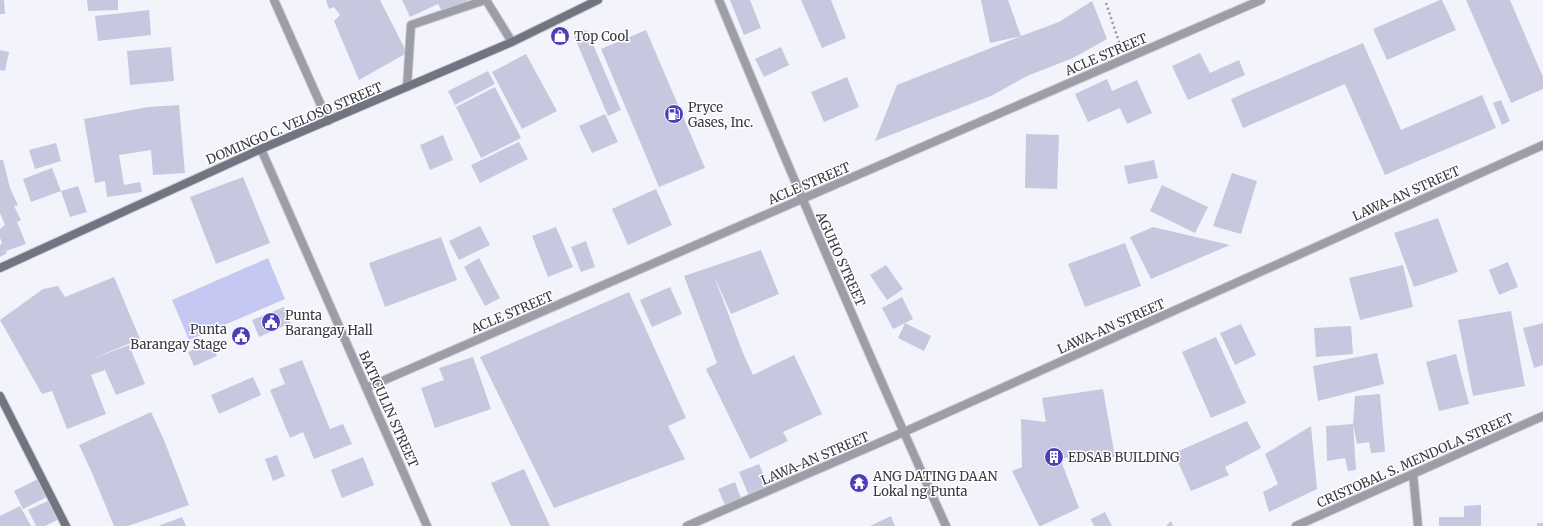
<svg xmlns="http://www.w3.org/2000/svg" width="1543" height="526" font-family="Merriweather,serif">
  <style>
    .green { fill: #c5c8f2 }
    .building { fill: #c7c8df }
    .lines { fill: none; stroke-linecap: round; stroke-linejoin: round }
    .service-casing { stroke: #ceced7; stroke-width: 10 }
    .minor-casing { stroke: #ceced7; stroke-width: 10 }
    .tertiary-casing { stroke: #ceced7; stroke-width: 10 }
    .secondary-casing { stroke: #ceced7; stroke-width: 10 }
    .path { stroke: #9697a0; stroke-width: 2.5; stroke-dasharray: 2 3; stroke-linecap: butt }
    .service { stroke: #9d9da7; stroke-width: 8 }
    .minor { stroke: #9d9da7; stroke-width: 8 }
    .tertiary { stroke: #9d9da7; stroke-width: 8 }
    .secondary { stroke: #737482; stroke-width: 8 }
    .labels { text-anchor: middle; stroke-width: 3; stroke-linejoin: round; paint-order: stroke }
    .poi-label { font-size: 13px; fill: #383942; stroke: #fff; text-anchor: start }
    .street-label { font-size: 13px; fill: #383942; stroke: #fff }
  </style>
  <rect width="100%" height="100%" fill="#f3f3fc"/>
  <path class="green" d="M268,258l17,41 -96,41 -17,-40z"/>
  <path class="building" d="M0,0h4l1,14h-5z
    M87,0h31v10l-30,1z
    M326,0h54l27,53 -48,27 -25,-59 6,-6 -6,-8 -5,2z
    M402,0h65l1,2 -25,11 -5,-9 -28,13z
    M730,0h20l11,28 -17,7z
    M801,0h30l15,38 -24,10z
    M981,0h27l13,36 38,-14 33,-21 15,38 -34,19 -46,18 -36,20 -116,45 22,-56 124,-49 -31,7z
    M1440,0h2l14,30 -69,30 -14,-31z
    M1466,0h44l33,77v12l-32,14z
    M149,10l2,25 -53,6 -3,-25z
    M587,30l34,80 -13,6 -34,-80z
    M646,30l59,138 -46,19 -58,-138z
    M1363,43l38,87 81,-35 14,33 -111,47 -40,-91 -102,44 -12,-29z
    M171,47l3,34 -44,4 -3,-34z
    M781,47l8,18 -25,12 -9,-18z
    M0,50l9,2 -4,19 -5,-1z
    M1200,53l10,20 29,-13 6,15 -57,25 -16,-34z
    M526,54l31,57 -35,18 -30,-57z
    M488,71l7,13 -40,21 -7,-14z
    M847,77l12,30 -35,15 -13,-30z
    M1107,79l5,12 25,-11 15,33 -25,11 -7,-16 -32,14 -13,-28z
    M495,87l26,51 -40,20 -25,-51z
    M1501,100l9,21 -8,4 -9,-22z
    M179,105l6,68 -32,2 -2,-25 -32,5 5,30 16,-3 2,10 -35,5 -2,-16 -10,2 -11,-64 64,-12z
    M605,114l13,28 -26,11 -13,-27z
    M1026,134l33,1 -2,54 -32,-1z
    M443,135l10,25 -23,10 -10,-25z
    M519,142l9,17 -48,24 -9,-18z
    M56,143l5,18 -26,8 -6,-19z
    M0,160h3l7,28 8,17 -4,1 7,14 -4,2 9,22 -20,7 1,2 -7,4v-12l2,-2 -2,-5v-9l5,-4 -5,-12z
    M1154,160l4,18 -30,6 -4,-18z
    M52,168l9,23 -30,11 -8,-23z
    M1232,173l25,8 -16,53 -28,-8z
    M243,177l27,66 -54,21 -26,-67z
    M1162,185l46,22 -13,26 -45,-22z
    M78,186l9,26 -17,5 -9,-26z
    M656,189l16,36 -44,20 -16,-36z
    M1438,218l20,54 -44,15 -20,-54z
    M480,226l10,19 -31,15 -10,-19z
    M556,227l17,40 -25,10 -16,-41z
    M1153,227l77,18 -79,34 -21,-42z
    M441,237l16,43 -72,27 -16,-44z
    M586,241l9,26 -14,5 -10,-25z
    M1125,243l16,43 -56,21 -17,-43z
    M761,250l18,44 -48,20 -17,-38 29,77 10,22 41,-20 28,59 -39,18 5,9 -38,18 -44,-90 11,-6 -33,-87z
    M479,258l21,40 -15,8 -21,-39z
    M1508,262l10,25 -19,8 -10,-25z
    M886,265l17,24 -16,11 -17,-25z
    M1403,265l10,42 -53,13 -11,-42z
    M114,277l26,62 -48,20 37,-14 16,39 -29,11 -11,-25 -14,5 15,39 -39,15 -15,-38 -10,3 -42,-74 43,-31 15,-3 7,11z
    M670,287l12,27 -30,13 -12,-27z
    M629,292l57,126 -18,8 17,33 -131,49 -74,-151z
    M902,297l11,22 -20,10 -11,-21z
    M284,307l7,16 -32,14 -7,-17z
    M1511,311l14,75 -52,10 -15,-76z
    M905,323l26,13 -7,15 -26,-13z
    M1543,323v42l-9,3 -11,-40z
    M1241,324l15,31 -21,10 -15,-32z
    M1351,326l2,28 -37,3 -2,-29z
    M1216,337l30,66 -35,15 -29,-66z
    M211,342l6,14 -23,10 -6,-14z
    M1377,353l7,31 -66,17 -5,-35z
    M1456,354l13,50 -30,7 -13,-49z
    M473,357l18,52 -56,19 -14,-40 23,-8 -5,-12z
    M302,360l28,69 13,-5 9,20 -38,15 -11,-27 -13,6 -20,-48 15,-6 -6,-15z
    M253,377l8,18 -42,19 -8,-19z
    M1103,389l12,68 -55,1 19,50 -38,18h-2l-27,-55 10,-4 -1,-48 25,3 -4,-24z
    M1380,394l5,58 -14,1 -2,-11 -12,2 -4,-20 2,-28z
    M151,412l13,28 25,65 -61,21h-14l-22,-53 -13,-28z
    M1247,421l14,27 -36,19 4,8 -38,16 -17,-38z
    M1353,424l3,46 -8,1 -3,-13 -18,3 -1,-35z
    M1311,426l6,63 -48,23 -6,-20 15,-8 -13,-30z
    M277,455l8,21 -12,5 -8,-22z
    M363,457l11,28 -32,13 -11,-28z
    M759,464l10,23 -20,9 -10,-24z
    M524,469l26,57h-39l-20,-43z
    M38,479l9,18 -24,12 -9,-18z
    M735,482l6,16 -16,7 -7,-16z
    M50,500l9,19 -14,7h-9l-8,-16z
    M1481,505v21h-42v-9h25v-11z
    M20,506l11,20h-31v-10z
    M1105,512l7,14h-18l-3,-7z
    M891,516l4,10h-25z
    M182,517l4,9h-28z
    M1171,521l2,5h-7z
    M1537,523h6v3h-6z"/>
  <g class="lines">
    <defs>
      <path id="service" d="M274,0l54,121
        M486,0l26,42
        M407,87l4,-62 74,-25"/>
      <path id="minor" d="M719,0c73,176 148,352 227,526
        M261,149l166,377
        M366,388l895,-388
        M1413,474l5,52
        M1296,526l247,-110"/>
      <path id="tertiary" d="M687,526l217,-94 639,-287"/>
      <path id="secondary" d="M0,268l261,-119 251,-107 86,-42
        M0,396l66,130"/>
    </defs>
    <use href="#service" class="service-casing"/>
    <use href="#minor" class="minor-casing"/>
    <use href="#tertiary" class="tertiary-casing"/>
    <use href="#secondary" class="secondary-casing"/>
    <path class="path" d="M1106,3l14,42"/>
    <use href="#service" class="service"/>
    <use href="#minor" class="minor"/>
    <use href="#tertiary" class="tertiary"/>
    <use href="#secondary" class="secondary"/>
  </g>
  <defs>
    <symbol id="shop-disc" viewBox="-11 -11 22 22"><circle r="9.5" fill="#4f3fb6" stroke="#fff"/><path d="M-5-2.5h2.3a2.7 3.5 0 0 1 5.4 0H5L5.5 6h-11ZM-1.5-2.5h3a1.5 2.3 0 0 0-3 0Z" fill="#fff"/></symbol>
    <symbol id="fuel-disc" viewBox="-11 -11 22 22"><circle r="9.5" fill="#4f3fb6" stroke="#fff"/><path d="M-5.5-6h7V0h2V4h1.3V-2.5L3-4.5l.8-.8L6-3V5H2.5V1h-1V6h-7ZM-4.2-4.7v3.2H.2V-4.7Z" fill="#fff"/></symbol>
    <symbol id="civic-disc" viewBox="-11 -11 22 22"><circle r="9.5" fill="#4f3fb6" stroke="#fff"/><path d="M-.6-6.5H3V-4.5H.6V-3L4-1V1h2V6H-6V1h2V-1L-.6-3ZM-1.2 2.5V6h2.4V2.5Z" fill="#fff"/></symbol>
    <symbol id="building-disc" viewBox="-11 -11 22 22"><circle r="9.5" fill="#4f3fb6" stroke="#fff"/><path d="M-4-6H4V6H1V3H-1V6H-4ZM-2.5-4.3h1.7v1.8h-1.7ZM.8-4.3h1.7v1.8H.8ZM-2.5-1h1.7V.8h-1.7ZM.8-1h1.7V.8H.8Z" fill="#fff"/></symbol>
    <symbol id="temple-disc" viewBox="-11 -11 22 22"><circle r="9.5" fill="#4f3fb6" stroke="#fff"/><path d="M0-6L5-2H3V0L6.5 2.5H4V6H1.5V3h-3V6H-4V2.5H-6.5L-3 0V-2H-5Z" fill="#fff"/></symbol>
  </defs>
  <g fill-rule="evenodd">
    <use href="#shop-disc" x="549" y="25" width="22" height="22"/>
    <use href="#fuel-disc" x="663" y="103" width="22" height="22"/>
    <use href="#civic-disc" x="260" y="311" width="22" height="22"/>
    <use href="#civic-disc" x="230" y="325" width="22" height="22"/>
    <use href="#building-disc" x="1043" y="446" width="22" height="22"/>
    <use href="#temple-disc" x="848" y="472" width="22" height="22"/>
  </g>
  <g class="labels">
    <g class="poi-label">
      <text x="574" y="41">Top Cool</text>
      <text x="688" y="112">Pryce<tspan x="688" dy="15">Gases, Inc.</tspan></text>
      <text x="285" y="320">Punta<tspan x="285" dy="15">Barangay Hall</tspan></text>
      <text x="227" y="334" text-anchor="end">Punta<tspan x="227" dy="15">Barangay Stage</tspan></text>
      <text x="1068" y="462">EDSAB BUILDING</text>
      <text x="873" y="481">ANG DATING DAAN<tspan x="873" dy="15">Lokal ng Punta</tspan></text>
    </g>
    <g class="street-label">
      <text transform="translate(1106 54) rotate(-23)" y="5">ACLE STREET</text>
      <text transform="translate(294 123) rotate(-23)" y="5">DOMINGO C. VELOSO STREET</text>
      <text transform="translate(809 183) rotate(-23)" y="5">ACLE STREET</text>
      <text transform="translate(1406 193) rotate(-24)" y="5">LAWA-AN STREET</text>
      <text transform="translate(841 259) rotate(66)" y="5">AGUHO STREET</text>
      <text transform="translate(512 312) rotate(-23)" y="5">ACLE STREET</text>
      <text transform="translate(1111 326) rotate(-24)" y="5">LAWA-AN STREET</text>
      <text transform="translate(389 409) rotate(66)" y="5">BATICULIN STREET</text>
      <text transform="translate(815 458) rotate(-23)" y="5">LAWA-AN STREET</text>
      <text transform="translate(1415 460) rotate(-24)" y="5">CRISTOBAL S. MENDOLA STREET</text>
    </g>
  </g>
</svg>
